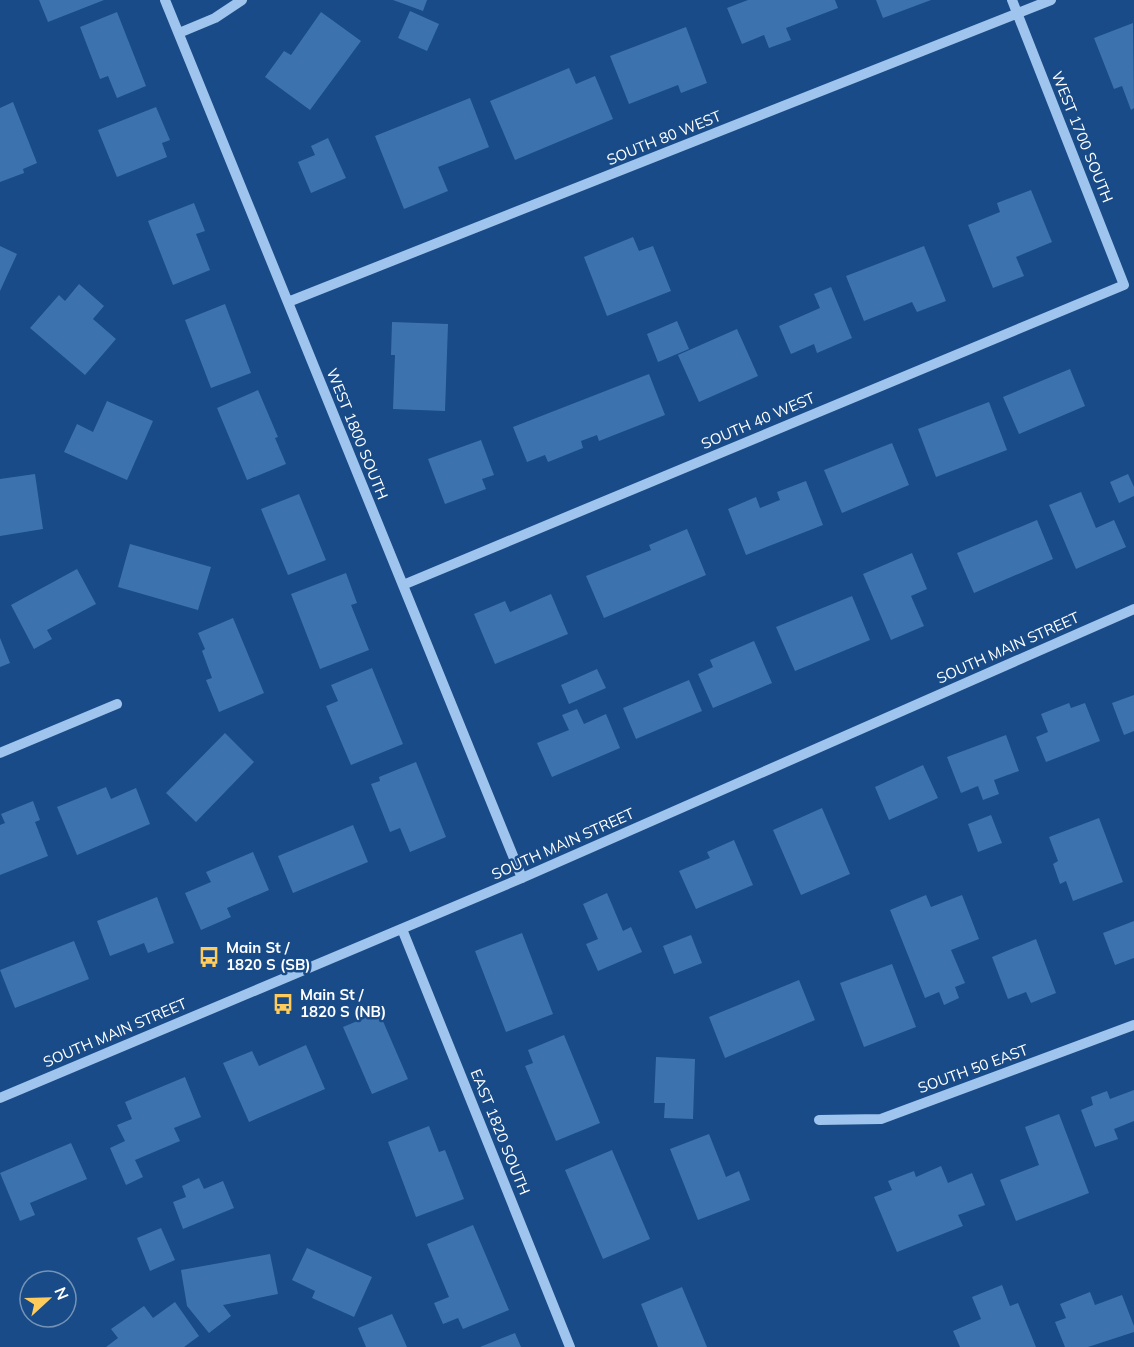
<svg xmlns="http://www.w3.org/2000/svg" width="1134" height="1347" font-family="Mulish,sans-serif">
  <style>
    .building { fill: #3c73ae }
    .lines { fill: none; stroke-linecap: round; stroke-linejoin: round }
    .minor { stroke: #9fc4ed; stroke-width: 10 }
    .labels { text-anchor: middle; stroke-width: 5; stroke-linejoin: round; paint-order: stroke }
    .street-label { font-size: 15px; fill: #fff; stroke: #184b87 }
    .poi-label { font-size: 15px; font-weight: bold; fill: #fff; stroke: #184b87; text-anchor: start }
  </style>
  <rect width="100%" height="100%" fill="#184b87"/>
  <path class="building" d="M39,0h65l-56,22z
    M393,0h34l-4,11z
    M748,0h87l3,8 -52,20 5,12 -22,8 -5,-13 -22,9 -15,-36z
    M876,0h55l-48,18z
    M410,11l29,13 -12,27 -29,-13z
    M117,12l29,74 -29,12 -9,-22 -8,3 -20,-52z
    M321,12l40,29 -51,69 -45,-33 19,-26 7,4z
    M1133,23l1,85 -3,2 -9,-24 -8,3 -20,-51z
    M686,27l21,56 -26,10 -3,-8 -49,19 -19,-48z
    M569,68l7,16 19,-8 18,43 -98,41 -25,-59z
    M470,98l19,49 -51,20 10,24 -44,18 -29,-73z
    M13,102l24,61 -14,6 1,4 -24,9v-74z
    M156,107l14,33 -8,3 5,14 -50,20 -19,-47z
    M328,138l18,40 -35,15 -13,-31 17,-7 -4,-9z
    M1031,190l21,52 -36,15 8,19 -31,12 -25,-63 32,-13 -3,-9z
    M194,203l11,28 -9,3 14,36 -37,15 -25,-64z
    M633,237l6,14 14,-5 18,45 -64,25 -23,-59z
    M0,246l17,8 -17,37z
    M924,246l22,55 -29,11 -5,-10 -48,19 -18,-45z
    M79,284l25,22 -11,13 23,20 -31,36 -55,-47 29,-33 6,6z
    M831,287l21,51 -35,15 -3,-9 -23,10 -12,-28 41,-18 -6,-14z
    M225,304l26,69 -40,15 -26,-68z
    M677,321l12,28 -31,13 -11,-28z
    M392,322l56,2 -3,87 -52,-2 2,-54h-4z
    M737,329l21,47 -59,26 -21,-47z
    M1070,369l15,37 -66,28 -16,-37z
    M649,374l16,41 -66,26 -2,-6 -16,6 2,7 -35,14 -3,-7 -18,7 -14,-35z
    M258,390l20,47 -3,1 11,26 -39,16 -30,-72z
    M107,401l46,20 -26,59 -63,-28 13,-28 16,8z
    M989,402l18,48 -71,27 -18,-48z
    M481,440l13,35 -12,4 4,10 -41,15 -17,-45z
    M892,443l17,42 -67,28 -18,-43z
    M35,474l8,55 -43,7v-57z
    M1128,474l6,13v9l-15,7 -9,-21z
    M806,481l17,44 -77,30 -18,-46 28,-12 4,11 20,-8 -3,-8z
    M1081,492l15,36 18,-8 12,27 -50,22 -27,-64z
    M299,494l27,66 -38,15 -27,-66z
    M1037,520l16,39 -79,34 -17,-40z
    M687,529l19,46 -102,43 -18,-42 65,-26 -2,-5z
    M130,544l81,23 -13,43 -80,-23z
    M912,553l15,36 -16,7 13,30 -33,14 -28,-66z
    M77,569l19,35 -49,26 5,9 -18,10 -23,-44z
    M346,573l11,30 -6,2 18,45 -49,19 -29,-75z
    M551,594l17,40 -73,30 -21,-50 31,-13 5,11z
    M852,596l18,44 -75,31 -19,-44z
    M233,618l31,75 -45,19 -13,-32 6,-2 -10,-27 3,-2 -7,-16z
    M0,638l10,25 -10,4z
    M754,641l18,42 -59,25 -15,-34 15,-7 -3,-7z
    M372,668l31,76 -52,21 -25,-59 12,-5 -7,-16z
    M597,669l9,19 -37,16 -8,-19z
    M689,680l13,31 -66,28 -13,-31z
    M1134,695v36l-10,4 -12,-32z
    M1069,703l2,5 14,-5 15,38 -54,21 -10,-25 12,-5 -7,-18z
    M577,709l7,15 22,-10 14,34 -68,29 -15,-34 32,-13 -7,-15z
    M225,733l29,29 -58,60 -30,-29z
    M1006,735l13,36 -25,9 5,14 -16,6 -5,-14 -17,7 -14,-36z
    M416,762l30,75 -36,15 -10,-24 -10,4 -19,-48 9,-3 -1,-4z
    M923,765l15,33 -49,22 -14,-33z
    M106,787l5,12 25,-11 14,36 -73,31 -20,-48z
    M33,801l7,19 -5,2 13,34 -48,19v-50l5,-2 -4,-9z
    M822,808l28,66 -49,21 -28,-65z
    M991,815l11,28 -24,9 -10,-28z
    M1099,818l24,64 -50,19 -7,-20 -6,3 -7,-20 5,-3 -9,-24z
    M353,825l15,37 -75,31 -15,-37z
    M734,840l19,45 -57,24 -17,-38 31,-13 -3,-6z
    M253,852l16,38 -42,18 4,9 -30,13 -16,-37 26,-11 -5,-10z
    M607,893l16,38 8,-4 11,25 -44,19 -12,-27 12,-5 -15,-35z
    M926,895l5,12 31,-12 17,44 -28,11 14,33 -10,4 4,11 -15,7 -5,-13 -14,6 -35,-88z
    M157,897l17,46 -26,10 -4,-10 -34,13 -13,-35z
    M1134,921v37l-19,7 -12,-32z
    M522,933l31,81 -47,18 -31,-81z
    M691,935l11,28 -28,11 -11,-28z
    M1036,939l20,54 -25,10 -5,-11 -18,7 -16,-42z
    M74,941l15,38 -74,29 -15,-38z
    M892,964l24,63 -52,20 -24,-64z
    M799,980l16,40 -90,38 -16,-41z
    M379,1012l29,67 -36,15 -29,-67z
    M564,1035l36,88 -44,18 -31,-75 8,-3 -5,-13z
    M306,1045l19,44 -76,33 -26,-59 29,-12 7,15z
    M656,1057l39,2 -2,60 -29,-1 1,-15h-11z
    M185,1077l16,40 -27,11 6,13 -45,19 8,17 -17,8 -16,-37 15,-7 -8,-16 15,-6 -7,-17z
    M1134,1090v31l-20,8 4,10 -23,8 -14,-37 12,-5 -2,-8 16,-6 3,8z
    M1059,1114l30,79 -73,28 -16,-41 39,-15 -14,-38z
    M429,1126l10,26 6,-2 19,49 -48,18 -28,-75z
    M709,1134l17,43 13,-6 11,29 -52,20 -28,-71z
    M71,1143l16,36 -57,24 5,12 -15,6 -20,-48z
    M612,1150l38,89 -47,20 -38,-89z
    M941,1166l7,17 24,-10 13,32 -27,10 5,11 -66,26 -23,-55 18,-7 -4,-9 26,-10 2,6z
    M199,1178l5,11 19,-8 11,27 -51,21 -10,-27 13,-5 -4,-11z
    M473,1225l36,85 -46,19 -5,-11 -15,6 -9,-21 15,-6 -22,-53z
    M161,1228l14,32 -25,11 -13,-33z
    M307,1248l65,29 -18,40 -42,-19 3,-7 -23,-11z
    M270,1254l8,40 -55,11 8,11 -22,17 -22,-27 -6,-36z
    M1002,1285l8,21 8,-3 18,44h-76l-7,-16 28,-12 -9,-22z
    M682,1287l25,60h-49l-17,-43z
    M1090,1292l5,13 27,-10 12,31v6l-46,15h-23l-10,-25 11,-4 -6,-14z
    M175,1302l24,34 -15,11h-78l12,-9 -7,-9 33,-23 9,12z
    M392,1314l15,33h-41l-8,-19z
    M515,1333l6,14h-41z"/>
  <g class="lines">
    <path class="minor" d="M165,0l357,878
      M179,33l36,-15 27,-18
      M288,302l763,-302
      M403,585l721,-300 -112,-285
      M0,753l117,-49
      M402,929l168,418
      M0,1098l522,-220 612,-269
      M819,1120l62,-1 253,-94"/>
  </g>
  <defs>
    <symbol id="bus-bare" viewBox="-9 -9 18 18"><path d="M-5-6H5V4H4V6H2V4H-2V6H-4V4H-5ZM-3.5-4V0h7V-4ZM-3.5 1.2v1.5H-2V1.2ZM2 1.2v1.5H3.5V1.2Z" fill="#ffcb5b" stroke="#184b87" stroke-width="2.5" paint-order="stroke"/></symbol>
  </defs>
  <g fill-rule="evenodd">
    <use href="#bus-bare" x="194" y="942" width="30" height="30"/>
    <use href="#bus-bare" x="268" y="989" width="30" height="30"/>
  </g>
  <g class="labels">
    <g class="street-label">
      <text transform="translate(1082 137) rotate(68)" y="5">WEST 1700 SOUTH</text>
      <text transform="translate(664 138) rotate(-22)" y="5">SOUTH 80 WEST</text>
      <text transform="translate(758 421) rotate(-23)" y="5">SOUTH 40 WEST</text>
      <text transform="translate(357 434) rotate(68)" y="5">WEST 1800 SOUTH</text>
      <text transform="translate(1008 648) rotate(-24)" y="5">SOUTH MAIN STREET</text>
      <text transform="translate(563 844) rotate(-24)" y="5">SOUTH MAIN STREET</text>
      <text transform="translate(115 1033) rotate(-23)" y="5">SOUTH MAIN STREET</text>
      <text transform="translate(973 1069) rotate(-20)" y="5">SOUTH 50 EAST</text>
      <text transform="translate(500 1132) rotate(68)" y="5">EAST 1820 SOUTH</text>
    </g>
    <g class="poi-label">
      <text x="226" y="953">Main St /<tspan x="226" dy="17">1820 S (SB)</tspan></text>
      <text x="300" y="1000">Main St /<tspan x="300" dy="17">1820 S (NB)</tspan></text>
    </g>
  </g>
  <g transform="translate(48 1299) rotate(68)"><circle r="28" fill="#184b87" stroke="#7493b7" stroke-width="1.5"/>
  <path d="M0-4.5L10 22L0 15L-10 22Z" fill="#ffcb5b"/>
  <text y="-9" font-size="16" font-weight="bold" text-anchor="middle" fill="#ffffff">N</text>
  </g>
</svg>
